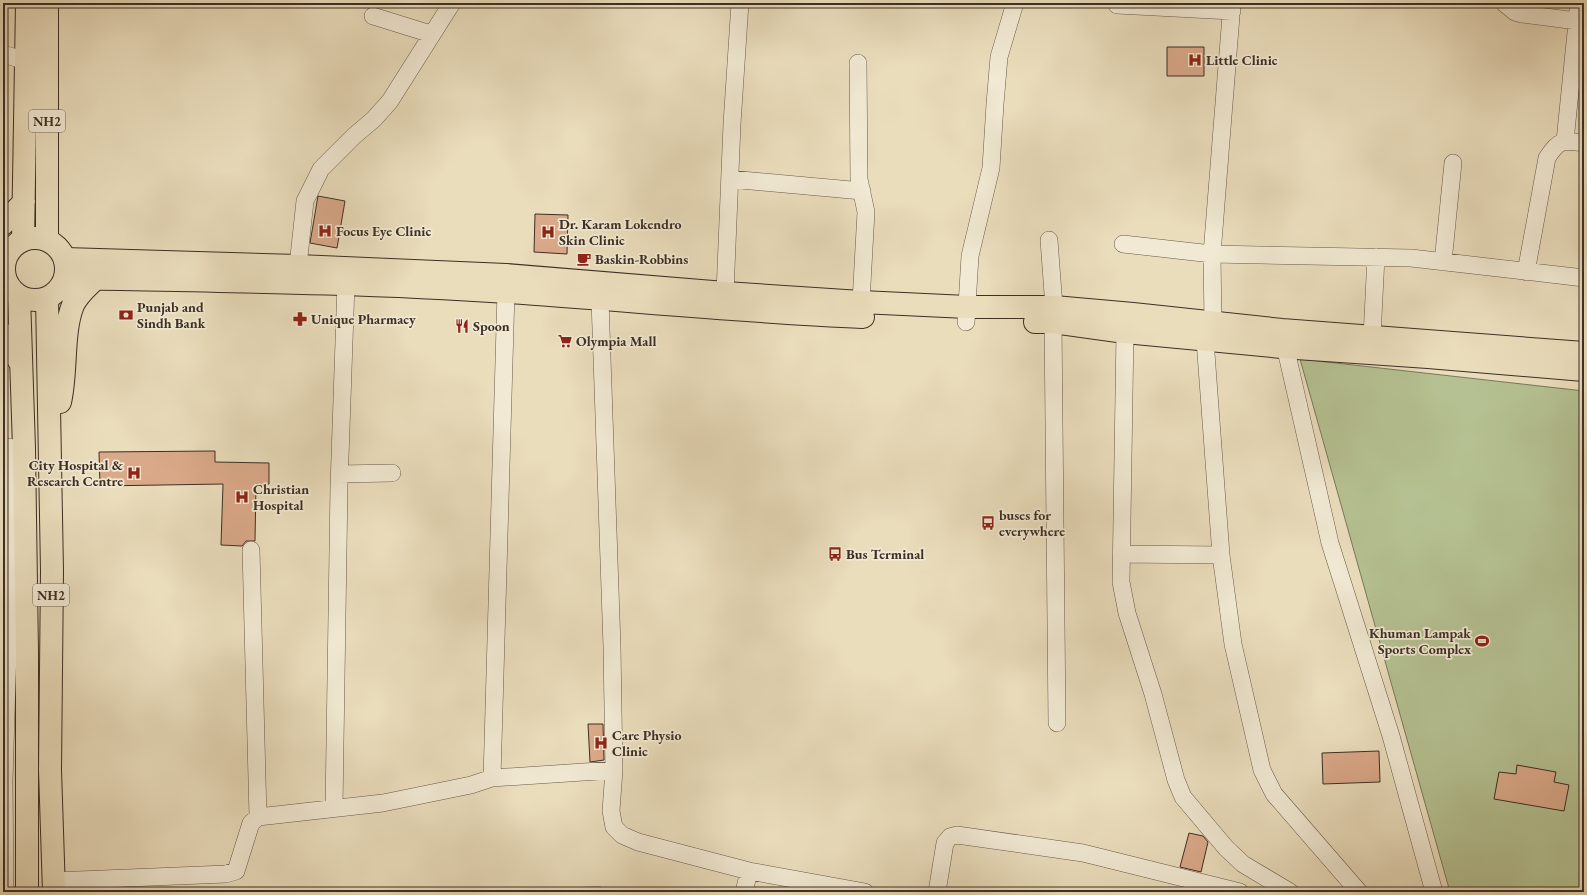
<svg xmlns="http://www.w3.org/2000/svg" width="1587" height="895" font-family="'EB Garamond',serif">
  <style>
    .green { fill: #b5c192; stroke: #79785b }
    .building { fill: #daa989; stroke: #3d2f24 }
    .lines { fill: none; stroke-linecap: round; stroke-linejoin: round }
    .minor-casing { stroke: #685a4a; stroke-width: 18 }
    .major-casing { stroke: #3d2f24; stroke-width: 24 }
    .highway-casing { stroke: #3d2f24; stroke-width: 24 }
    .minor { stroke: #f1e9d3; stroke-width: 17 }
    .major { stroke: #eaddbc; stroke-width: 22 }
    .highway { stroke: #eaddbc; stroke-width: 22 }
    .labels { text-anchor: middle; stroke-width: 3.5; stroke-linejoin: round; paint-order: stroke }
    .shield { fill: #f1e9d3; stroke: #736758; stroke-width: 1 }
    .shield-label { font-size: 13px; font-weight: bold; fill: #3d2f24 }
    .poi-label { font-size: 14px; font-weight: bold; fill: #3d2f24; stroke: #f1e9d3; text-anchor: start }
  </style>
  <rect width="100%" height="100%" fill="#eaddbc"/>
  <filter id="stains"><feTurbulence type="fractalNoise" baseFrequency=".005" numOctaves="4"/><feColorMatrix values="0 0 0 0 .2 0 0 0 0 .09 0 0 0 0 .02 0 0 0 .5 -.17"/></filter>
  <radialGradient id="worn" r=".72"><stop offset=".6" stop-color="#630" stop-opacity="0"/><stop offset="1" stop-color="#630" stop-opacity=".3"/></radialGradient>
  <path class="green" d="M1300,359l284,32v501h-134z
    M601,887v5h-239z"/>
  <path class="building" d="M1167,47h37v29h-37z
    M318,196l27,5 -8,47 -27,-5z
    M535,214l33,1 -1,39 -33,-2z
    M215,451v11l54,1v21h-13l-1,57h-9l-4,5 -21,-1 2,-61 -123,2 -1,-34z
    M588,724h15l1,36 -14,2z
    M1379,751l1,31 -57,2 -1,-31z
    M1517,765l39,7 -2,10 15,3 -5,26 -70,-12 5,-27 17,2z
    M1189,833l14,3 5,6 -7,30 -21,-5z"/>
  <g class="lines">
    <defs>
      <path id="minor" d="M1504,3l11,9 7,2 55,7
        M1117,5l115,6
        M373,16l58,18
        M3,54l23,7
        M858,63l1,116 7,33 -5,90
        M1565,141l14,-138
        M730,179l132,12
        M1049,240l5,67
        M1123,244l89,10 199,4 173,20
        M1443,262l10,-99
        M298,266l7,-65 16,-32 33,-33 20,-17 16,-18 62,-98
        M1526,272l21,-114c12,-19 16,-18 37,-15
        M725,293l7,-169 8,-121
        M600,300l12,347 2,123 -3,41 3,16 8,8 16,7 111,29 116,21
        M966,322l4,-66 21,-88 4,-64 4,-47 16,-54
        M1053,322l4,401
        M1213,323l-1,-69 20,-251
        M1125,332l-4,250 6,31 26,81 23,86 7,17 43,51 17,16 47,28
        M1283,337l47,206 61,193 43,156
        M1372,337l4,-80
        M1205,340l16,215 12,89 29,126 12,24 85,98
        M339,474l53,-1
        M251,550l7,267
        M1121,554l100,1
        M492,778l14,-486
        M334,808l5,-322 7,-202
        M54,881l172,-7 10,-3 15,-48 7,-6 125,-14 88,-18 21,-7 122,-8
        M5,892l-1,-111 5,-164v-170
        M744,892l5,-21
        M937,892l8,-49 5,-6 7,-2 126,18 157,39"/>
      <path id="major" d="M65,259l233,7 208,9 219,18 136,9 106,5h87l79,7 149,16 302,23
        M3,263h1
        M66,278c147,3 294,4 441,14 119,8 237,20 356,25
        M3,284h4
        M1035,322h18l72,10 157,15 146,10 156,13"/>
      <path id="highway" d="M3,224l21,-22
        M4 269a31 31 0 1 1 62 0a31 31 0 1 1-62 0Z
        M23,240l4,-237
        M47,240v-237
        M19,296l5,152 3,205v239
        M47,298l5,273 -2,199 4,122
        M3,334l18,30
        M60,402c7,-29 2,-70 13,-97 5,-11 14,-18 22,-26"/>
    </defs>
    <use href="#minor" class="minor-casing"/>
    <use href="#major" class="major-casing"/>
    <use href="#highway" class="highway-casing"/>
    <use href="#minor" class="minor"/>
    <use href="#major" class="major"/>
    <use href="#highway" class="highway"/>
  </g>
  <defs>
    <symbol id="hospital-bare" viewBox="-9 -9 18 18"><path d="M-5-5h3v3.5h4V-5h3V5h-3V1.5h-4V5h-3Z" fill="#8f2418" stroke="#f1e9d3" stroke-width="2.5" paint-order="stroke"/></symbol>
    <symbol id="cafe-bare" viewBox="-9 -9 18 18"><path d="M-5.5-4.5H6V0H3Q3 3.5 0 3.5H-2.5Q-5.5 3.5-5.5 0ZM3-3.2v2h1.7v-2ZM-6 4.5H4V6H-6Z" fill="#8f2418" stroke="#f1e9d3" stroke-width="2.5" paint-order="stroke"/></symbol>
    <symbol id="bank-bare" viewBox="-9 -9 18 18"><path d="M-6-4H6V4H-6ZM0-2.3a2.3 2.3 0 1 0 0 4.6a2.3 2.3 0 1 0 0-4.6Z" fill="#8f2418" stroke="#f1e9d3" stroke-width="2.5" paint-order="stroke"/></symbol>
    <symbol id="pharmacy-bare" viewBox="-9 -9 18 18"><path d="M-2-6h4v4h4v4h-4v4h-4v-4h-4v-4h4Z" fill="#8f2418" stroke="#f1e9d3" stroke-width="2.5" paint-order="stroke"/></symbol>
    <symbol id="restaurant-bare" viewBox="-9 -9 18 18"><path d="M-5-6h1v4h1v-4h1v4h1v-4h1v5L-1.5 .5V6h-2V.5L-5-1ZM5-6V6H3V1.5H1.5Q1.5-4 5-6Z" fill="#8f2418" stroke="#f1e9d3" stroke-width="2.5" paint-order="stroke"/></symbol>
    <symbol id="supermarket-bare" viewBox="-9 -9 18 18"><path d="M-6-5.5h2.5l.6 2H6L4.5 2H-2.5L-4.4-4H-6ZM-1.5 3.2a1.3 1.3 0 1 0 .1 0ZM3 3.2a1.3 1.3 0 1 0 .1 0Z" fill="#8f2418" stroke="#f1e9d3" stroke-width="2.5" paint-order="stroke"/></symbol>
    <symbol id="bus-bare" viewBox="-9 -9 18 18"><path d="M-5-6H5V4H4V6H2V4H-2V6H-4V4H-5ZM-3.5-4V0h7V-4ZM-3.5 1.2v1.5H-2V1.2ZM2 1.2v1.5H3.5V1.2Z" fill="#8f2418" stroke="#f1e9d3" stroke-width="2.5" paint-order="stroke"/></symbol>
    <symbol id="stadium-bare" viewBox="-9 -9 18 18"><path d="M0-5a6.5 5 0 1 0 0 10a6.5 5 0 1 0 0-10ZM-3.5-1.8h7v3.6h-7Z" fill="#8f2418" stroke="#f1e9d3" stroke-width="2.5" paint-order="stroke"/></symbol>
  </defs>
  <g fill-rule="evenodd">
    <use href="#hospital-bare" x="1185" y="50" width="20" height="20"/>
    <use href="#hospital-bare" x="315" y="221" width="20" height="20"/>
    <use href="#hospital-bare" x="538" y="222" width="20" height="20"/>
    <use href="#cafe-bare" x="574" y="249" width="20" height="20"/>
    <use href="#bank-bare" x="116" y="305" width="20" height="20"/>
    <use href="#pharmacy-bare" x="290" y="309" width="20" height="20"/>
    <use href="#restaurant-bare" x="452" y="316" width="20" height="20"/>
    <use href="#supermarket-bare" x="555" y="331" width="20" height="20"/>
    <use href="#hospital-bare" x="124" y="463" width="20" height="20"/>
    <use href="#hospital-bare" x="232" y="487" width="20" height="20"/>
    <use href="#bus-bare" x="978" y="513" width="20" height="20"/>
    <use href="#bus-bare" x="825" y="544" width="20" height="20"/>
    <use href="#stadium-bare" x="1472" y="631" width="20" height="20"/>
    <use href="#hospital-bare" x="591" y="733" width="20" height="20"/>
  </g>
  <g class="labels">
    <g class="shield">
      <rect x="29" y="110" width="36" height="22" rx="3"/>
      <rect x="33" y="584" width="36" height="22" rx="3"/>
    </g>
    <g class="shield-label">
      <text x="47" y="126">NH2</text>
      <text x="51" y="600">NH2</text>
    </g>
    <g class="poi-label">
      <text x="1206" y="65">Little Clinic</text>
      <text x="559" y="229">Dr. Karam Lokendro<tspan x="559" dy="16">Skin Clinic</tspan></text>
      <text x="336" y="236">Focus Eye Clinic</text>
      <text x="595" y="264">Baskin-Robbins</text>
      <text x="137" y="312">Punjab and<tspan x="137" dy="16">Sindh Bank</tspan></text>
      <text x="311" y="324">Unique Pharmacy</text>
      <text x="473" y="331">Spoon</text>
      <text x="576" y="346">Olympia Mall</text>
      <text x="123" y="470" text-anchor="end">City Hospital &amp;<tspan x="123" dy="16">Research Centre</tspan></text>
      <text x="253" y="494">Christian<tspan x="253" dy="16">Hospital</tspan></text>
      <text x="999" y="520">buses for<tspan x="999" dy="16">everywhere</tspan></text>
      <text x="846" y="559">Bus Terminal</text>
      <text x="1471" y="638" text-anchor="end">Khuman Lampak<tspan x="1471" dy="16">Sports Complex</tspan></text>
      <text x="612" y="740">Care Physio<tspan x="612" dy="16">Clinic</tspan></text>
    </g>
  </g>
  <rect width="1587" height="895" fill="none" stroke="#eaddbc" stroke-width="16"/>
  <rect x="4" y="4" width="1579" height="887" fill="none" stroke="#3d2f24" stroke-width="2"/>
  <rect x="8" y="8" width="1571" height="879" fill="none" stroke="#3d2f24"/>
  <rect width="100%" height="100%" filter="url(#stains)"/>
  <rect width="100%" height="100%" fill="url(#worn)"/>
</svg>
